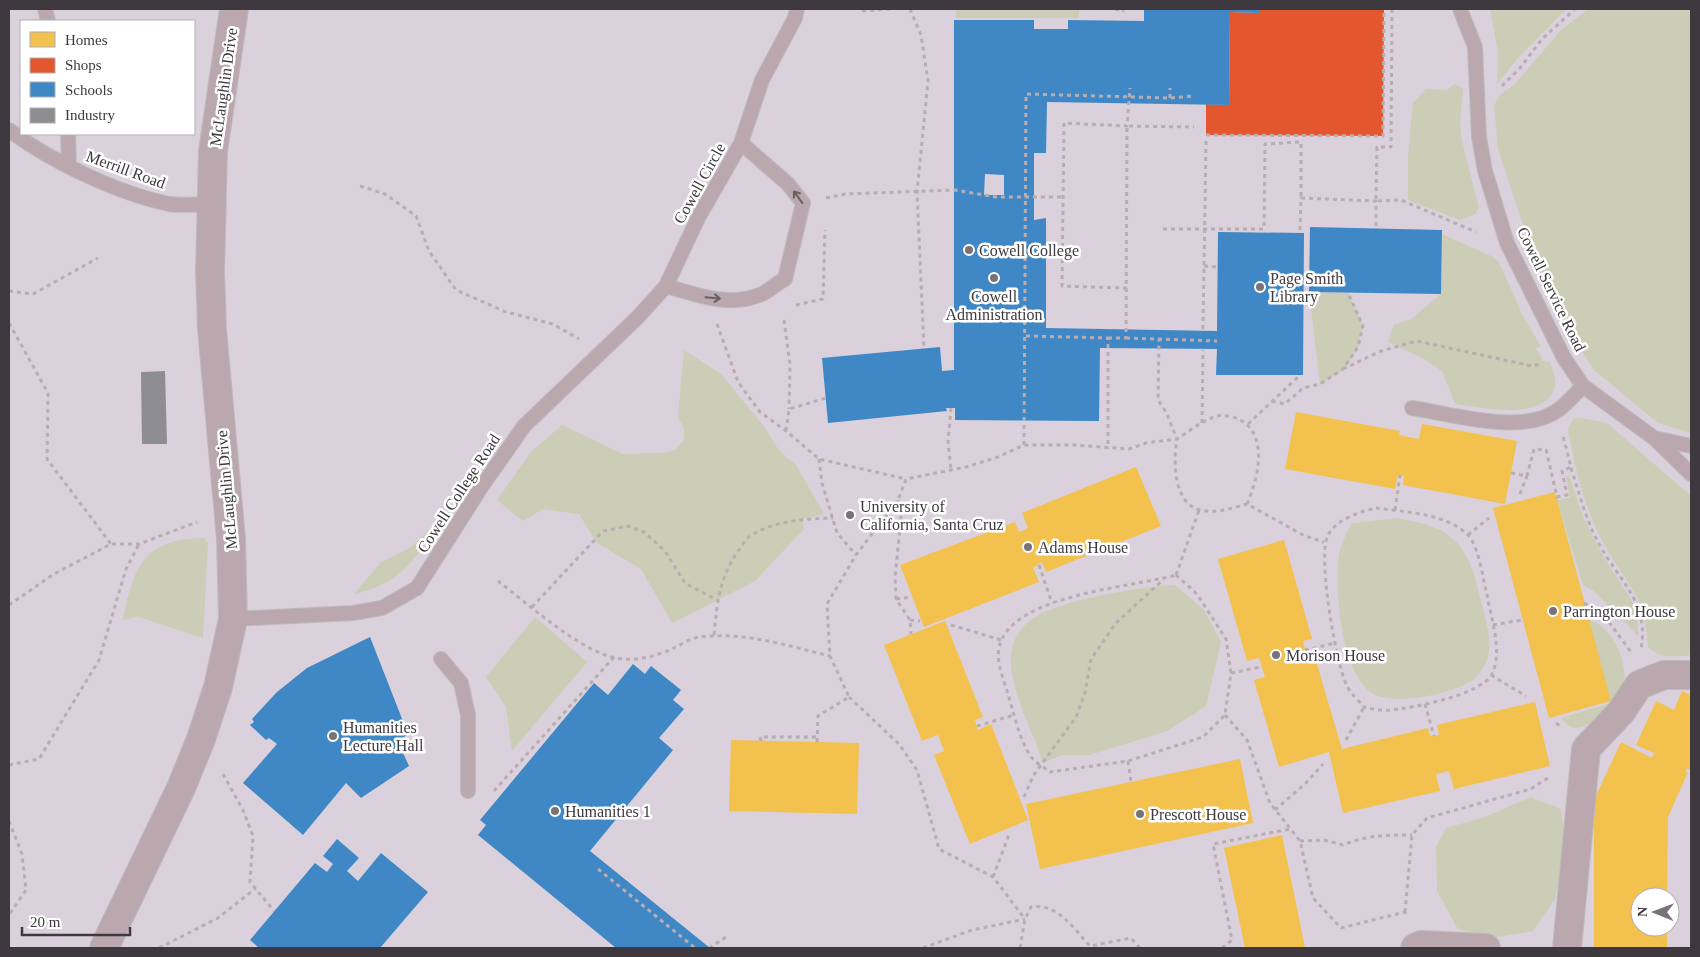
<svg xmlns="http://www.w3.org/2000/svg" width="1700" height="957" font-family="Georgia,serif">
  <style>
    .built { fill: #dad1dc; fill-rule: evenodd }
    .green { fill: #cbcdb6 }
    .homes { fill: #f2c14e }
    .shops { fill: #e4572e }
    .schools { fill: #3f88c5; fill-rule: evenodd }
    .industry { fill: #8d8d92 }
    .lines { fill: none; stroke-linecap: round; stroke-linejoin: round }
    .service-casing { stroke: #bebbbf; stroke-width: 16 }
    .minor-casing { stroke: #bebbbf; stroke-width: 30 }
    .tertiary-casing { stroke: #bebbbf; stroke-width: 30 }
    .path { stroke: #b9adb2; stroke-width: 3; stroke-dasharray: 4 4; stroke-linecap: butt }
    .service { stroke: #baa8ae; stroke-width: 14 }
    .minor { stroke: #baa8ae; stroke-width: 28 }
    .tertiary { stroke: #baa8ae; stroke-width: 28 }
    .oneway { stroke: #696065 }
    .poi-dot { fill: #777378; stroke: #fff; stroke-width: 2 }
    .labels { text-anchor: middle; stroke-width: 5; stroke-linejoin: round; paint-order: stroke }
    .street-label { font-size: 16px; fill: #3d393e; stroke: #fff }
    .poi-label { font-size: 16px; fill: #3d393e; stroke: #fff; text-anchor: start }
  </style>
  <rect width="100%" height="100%" fill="#e4dfe5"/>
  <path class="built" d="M9,9h1682v939h-1682zM21,21h173v113h-173zM1640,897h30v30h-30z"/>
  <path class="green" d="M956,9h123v9h-123z
    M1490,9h76l-49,50 -20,25 1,-32z
    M1588,9h103v424l-33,-10 -64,-53 -12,-18 -22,-40 -19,-43 -21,-53 -22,-67 -4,-44 7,-11 13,-9 46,-54z
    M1454,84l9,4 -3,35 2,18 17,67 -4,6 -15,6 -52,-20v-44l5,-53 13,-14 21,1z
    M1442,234l51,23 6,5 22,50 20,35 -5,1 7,13 7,1c2,6 6,16 5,23 -7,38 -74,22 -100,19l-13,-33 -20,-13 -34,-16 6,-17 17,-6 30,-25z
    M1309,292l39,1 15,33 -5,21 -13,22 -25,15z
    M684,350l37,24 42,51 17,27 16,13 28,49 -22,5 2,10 -49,52 -83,42 -31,-54 -44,-26 -18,-29 -36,-5 -20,12 -26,-21 34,-48 31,-27 61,29 41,-1 12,-4 8,-9v-12l-6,-11z
    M1580,418l27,5 84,73v159c-15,2 -31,4 -43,-8 -3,-53 -19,-59 -43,-101 -20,-35 -30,-77 -37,-117l5,-10z
    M1569,475l15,44 19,37 29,45 6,15v20l-43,-44 -12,-7 -26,-85 13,-2 -4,-21z
    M1397,518c47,8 68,19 80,67 4,19 16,51 11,71 -1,6 -8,18 -13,22 -19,16 -77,27 -99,17 -35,-15 -42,-108 -37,-140 2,-11 8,-22 13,-32z
    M429,530l4,3 -2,4c-24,32 -37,48 -77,57l27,-32 29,-14z
    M204,538l4,5 -5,95 -64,-21 -16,3c11,-54 20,-81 81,-82z
    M1175,585l29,25 17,32 -15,64 -39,25 -77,24h-28l-19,8c-10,-32 -29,-64 -32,-98 -1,-15 3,-30 15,-41 25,-24 114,-37 149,-39z
    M535,617l52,45 -75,89 -6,-44 -20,-30z
    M1588,619c27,8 43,49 34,74 -4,12 -32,34 -45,35 -7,1 -11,-5 -16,-10l50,-15z
    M1531,797l30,12 5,40 -11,50 -22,32 -43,7 -32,-9 -21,-38 -1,-44 10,-19 39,-11z"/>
  <path class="homes" d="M1296,412l104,19 -1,4 20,4 3,-15 95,17 -12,63 -102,-19 1,-9 -6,-1 -3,14 -110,-20z
    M1136,467l25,59 -115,46 -4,-10 -9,6 6,14 -115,45 -24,-62 115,-43 4,10 9,-4 -6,-15z
    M1555,492l56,209 -62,17 -56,-210z
    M1284,540l28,99 -9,2 2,9 2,6 7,-2 28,95 86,-21 2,8 9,-1 -2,-10 98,-23 15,64 -96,23 -5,-18 -13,3 4,17 -97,22 -14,-61 -50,15 -25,-87 11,-3 -6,-19 -12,3 -29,-102z
    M945,621l38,96 -8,3 3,10 13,-6 37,96 -58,24 -36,-89 10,-4 -6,-16 -16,6 -38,-96z
    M1682,691l9,4v75l-4,-2 -2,5 3,-1 -20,45 -1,80h-27v30h27v21h-73v-148l27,-58 31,16 2,-5 -18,-8 20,-44 18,9z
    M731,740l128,3 -2,71 -128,-3z
    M1240,759l13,64 -213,46 -14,-65z
    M1282,835l23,113h-60l-21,-100z"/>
  <path class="shops" d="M1260,9h124l-1,127 -177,-1v-31l23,1 1,-93 30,1z"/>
  <path class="schools" d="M1144,9h116v4l-30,-1 -1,93 -182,-3 -1,51h-12v67l12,-2v110l171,3 1,-99 86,1 -1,142h-87l1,-26 -117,-1 -1,73 -144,-1v-12h-9l1,3 -119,12 -6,-65 118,-11 2,24 12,-1v-350h80v9h34v-9l76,1zM985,174l19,1v20h-20z
    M1310,227l132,3 -1,64 -132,-2z
    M370,637l38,97 -10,8 11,24 -48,32 -15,-15 -43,52 -60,-52 34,-39 -8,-6 -3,2 -16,-15 4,-3 -2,-3 25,-27 30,-24z
    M633,664l12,10 6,-8 30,24 -8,10 11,9 -25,29 14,12 -83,101 120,97h-94l-138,-113 8,-10 -6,-5 114,-137 14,12z
    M337,839l22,19 -12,13 11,10 23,-28 47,39 -48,56h-121l-9,-8 65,-77 12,9 6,-8 -10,-8z"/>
  <path class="industry" d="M165,371l2,73h-25l-1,-72z"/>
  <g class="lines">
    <defs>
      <path id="service" d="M45,9l3,12
        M1460,9l15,38 4,90 6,34 22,72 57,115 19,28 71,52 37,36
        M9,130c43,32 108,63 160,74 14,2 29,0 43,0
        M68,134l1,33
        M666,286c30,9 65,22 96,8 8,-4 15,-11 23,-15l18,-76 -15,-19 -47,-41
        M1412,408c40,6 111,28 146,2 9,-6 17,-16 25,-24
        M1654,438l37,8
        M233,619l120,-6 29,-5 35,-20 63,-99 44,-63 114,-109 28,-31 32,-68 43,-75 21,-63 33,-62 2,-9
        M441,659l20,24 7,32v76"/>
      <path id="minor" d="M1415,948l6,-3 65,3
        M1567,948l19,-199 35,-37 18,-27 25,-10h27"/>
      <path id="tertiary" d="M104,948l77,-160 20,-49 17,-52 15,-68 -2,-80 -19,-210 -2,-57 3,-121 21,-142"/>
    </defs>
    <use href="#service" class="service-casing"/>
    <use href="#minor" class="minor-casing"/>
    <use href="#tertiary" class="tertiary-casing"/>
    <path class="path" d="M910,9l11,26 7,46 -11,111 7,156
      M1115,9l8,2v-2
      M1392,9l-1,138h-14l-1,54 25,-1 75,32
      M862,11l28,-2
      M1502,86l18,-18 22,-29 33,-30
      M1170,98v-10
      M1206,135l177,1 1,-127
      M360,186l25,8 31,22 13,35 27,39 50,22 47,12 26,15
      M826,198l19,-4 110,-4 41,7h68
      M1163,229h101l1,-85 36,-2v56
      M1300,230l1,-32 75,3v27
      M1204,266l13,1
      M1127,288l-65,-2 2,-163 63,3 3,-38
      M9,291l24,3 65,-36
      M796,305l27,-6 2,-69
      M784,320l6,45 -1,44
      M9,323l39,70 -1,66 64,85
      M717,324l21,58 22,30 26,19 33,28 87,20
      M1203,329l3,-188
      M1026,336l82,2v111
      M1108,338h18l1,-212 67,1
      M1126,338l91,3
      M1343,369l38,-18 36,-10 115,25 7,-2
      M1272,401l13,3 18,-16 17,-4 23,-15 15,-22 5,-21 -15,-33
      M951,408l-3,34 3,28
      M1202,423l1,-73
      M1248,424l50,-47
      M786,431l3,-22 37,-11
      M1024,445l2,-351 144,4 24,-2
      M819,459l3,24 15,50 19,22
      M1571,468c8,24 14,49 26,72 19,38 53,61 44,109
      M1511,473l16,3 7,-27 12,1 11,47 10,-2 -5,-24 9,-4 -8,-31
      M1520,494l7,-18
      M898,500l3,19 -6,58 1,22 14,21 1,14
      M1247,504c11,-25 22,-69 -7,-84 -7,-4 -18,-6 -26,-3 -12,4 -26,15 -37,22 -4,21 -4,66 24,71 15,4 31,-2 46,-6l58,32 19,6
      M1376,508c29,4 68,5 91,26 12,11 16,46 20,61 4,23 16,57 5,79 -11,21 -79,34 -102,36 -8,1 -18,-1 -26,-3 -5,-6 -13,-13 -17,-21 -11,-22 -30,-130 -19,-151 9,-16 31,-23 48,-27z
      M1395,510l5,-35
      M1468,535l21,-17
      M1039,565l13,38
      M1176,575l21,19 29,45 5,34 -6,42 -22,22 -75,24 -78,11c-5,-4 -13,-8 -18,-14 -11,-13 -19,-47 -24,-64 -5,-17 -15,-37 -6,-55 21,-45 131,-52 174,-64z
      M1176,575l23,-65
      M498,581c30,23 81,69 117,77 20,4 42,-2 59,-10 8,-4 17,-10 25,-11 44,-6 89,9 131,19
      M896,599l16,-2
      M1584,603l19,11 28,38
      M9,605l45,-31 57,-30h28l58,-22
      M532,607l71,-76 25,-5 16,6 21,19 20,32 32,17
      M910,620l10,1
      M951,625l50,15
      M1493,625l29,-5
      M714,635c3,-32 5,-56 24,-84 4,-4 7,-12 12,-15 25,-16 55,-17 83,-18
      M1305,650l31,-7
      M1231,673l30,-6
      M1491,675l35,21
      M849,697l50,47 18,26 22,79 54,28 32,42
      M1425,704l9,32
      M1225,715l22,25 23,63 30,38 13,57 28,30 64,-16 2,5
      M1556,723l6,5
      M977,726l37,-11
      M1346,740l18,-33
      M761,741l-1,-4h57
      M817,742l1,-26 31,-19 -19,-41 -3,-52 29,-49 42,-55 8,-21 60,-12 32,-10 26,-12h50l55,4 17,-6 31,-4 -11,-27 -8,-12 1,-61
      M1128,761l3,21
      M9,765l30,-6 60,-99 27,-91 13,-25
      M223,774l20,36 10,26 -3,46 24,29
      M494,791l120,-134
      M1024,797l9,-21 43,-59 9,-24 6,-34 25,-36 48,-44
      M1275,810l31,-27 17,-19
      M9,821l13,33 4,36 -17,25
      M1300,841l24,-1 19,5c23,-10 44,-10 69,-10
      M598,869l97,79
      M993,877l17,-45
      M1405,912l7,-77 15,-17 104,-29 20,-13
      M159,948l59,-30 38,-30
      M709,948l20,-13
      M923,948l49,-18 53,-11
      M1020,948l5,-29 6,-12c27,-4 42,21 59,39l41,-8 9,10
      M1222,948l10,-8 -19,-96 77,-15"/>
    <use href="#service" class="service"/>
    <use href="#minor" class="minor"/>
    <use href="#tertiary" class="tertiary"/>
  </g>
  <defs><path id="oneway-shaft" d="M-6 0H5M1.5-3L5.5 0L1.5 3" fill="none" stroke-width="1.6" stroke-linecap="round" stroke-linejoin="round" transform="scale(1.25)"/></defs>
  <g class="oneway">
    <use href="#oneway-shaft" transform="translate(798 197) rotate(-126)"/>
    <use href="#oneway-shaft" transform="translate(713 298) rotate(5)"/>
  </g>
  <g class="poi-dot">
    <circle cx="969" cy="250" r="5"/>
    <circle cx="994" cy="278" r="5"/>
    <circle cx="1260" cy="287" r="5"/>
    <circle cx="850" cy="515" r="5"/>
    <circle cx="1028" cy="547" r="5"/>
    <circle cx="1553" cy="611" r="5"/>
    <circle cx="1276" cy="655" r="5"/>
    <circle cx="333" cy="736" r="5"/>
    <circle cx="555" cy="811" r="5"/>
    <circle cx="1140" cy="814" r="5"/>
  </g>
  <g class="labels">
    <g class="street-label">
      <text transform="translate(223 87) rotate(-82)" y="6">McLaughlin Drive</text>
      <text transform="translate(126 169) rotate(20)" y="6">Merrill Road</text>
      <text transform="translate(699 183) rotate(-61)" y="6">Cowell Circle</text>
      <text transform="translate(1552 289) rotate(64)" y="6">Cowell Service Road</text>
      <text transform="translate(226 490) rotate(-95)" y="6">McLaughlin Drive</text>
      <text transform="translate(458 493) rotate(-57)" y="6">Cowell College Road</text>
    </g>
    <g class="poi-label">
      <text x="979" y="256">Cowell College</text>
      <text x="1270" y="284">Page Smith<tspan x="1270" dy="18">Library</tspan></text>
      <text x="994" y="302" text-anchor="middle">Cowell<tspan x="994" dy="18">Administration</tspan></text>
      <text x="860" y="512">University of<tspan x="860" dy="18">California, Santa Cruz</tspan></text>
      <text x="1038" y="553">Adams House</text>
      <text x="1563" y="617">Parrington House</text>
      <text x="1286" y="661">Morison House</text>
      <text x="343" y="733">Humanities<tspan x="343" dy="18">Lecture Hall</tspan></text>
      <text x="565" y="817">Humanities 1</text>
      <text x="1150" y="820">Prescott House</text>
    </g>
  </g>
  <rect width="1700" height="957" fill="none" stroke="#3d393e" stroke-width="20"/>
  <rect x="20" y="20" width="175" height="115" fill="#ffffff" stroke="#b1b0b2"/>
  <rect x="30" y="32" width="25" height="15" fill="#f2c14e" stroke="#b1b0b2"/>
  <text x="65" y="45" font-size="15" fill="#3d393e">Homes</text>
  <rect x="30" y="58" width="25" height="15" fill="#e4572e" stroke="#b1b0b2"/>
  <text x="65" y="70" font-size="15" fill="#3d393e">Shops</text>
  <rect x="30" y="82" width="25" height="15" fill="#3f88c5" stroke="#b1b0b2"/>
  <text x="65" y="95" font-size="15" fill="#3d393e">Schools</text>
  <rect x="30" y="108" width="25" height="15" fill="#8d8d92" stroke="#b1b0b2"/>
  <text x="65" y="120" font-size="15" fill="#3d393e">Industry</text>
  <g transform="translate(1655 912) rotate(271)"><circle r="24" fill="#ffffff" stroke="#b1b0b2"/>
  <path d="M0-4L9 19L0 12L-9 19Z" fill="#777378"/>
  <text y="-8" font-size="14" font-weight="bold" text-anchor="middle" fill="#3d393e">N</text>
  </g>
  <path d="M22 927v8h108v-8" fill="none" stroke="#3d393e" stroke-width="2.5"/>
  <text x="30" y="927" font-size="15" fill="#3d393e" stroke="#ffffff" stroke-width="4" paint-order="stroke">20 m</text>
</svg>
